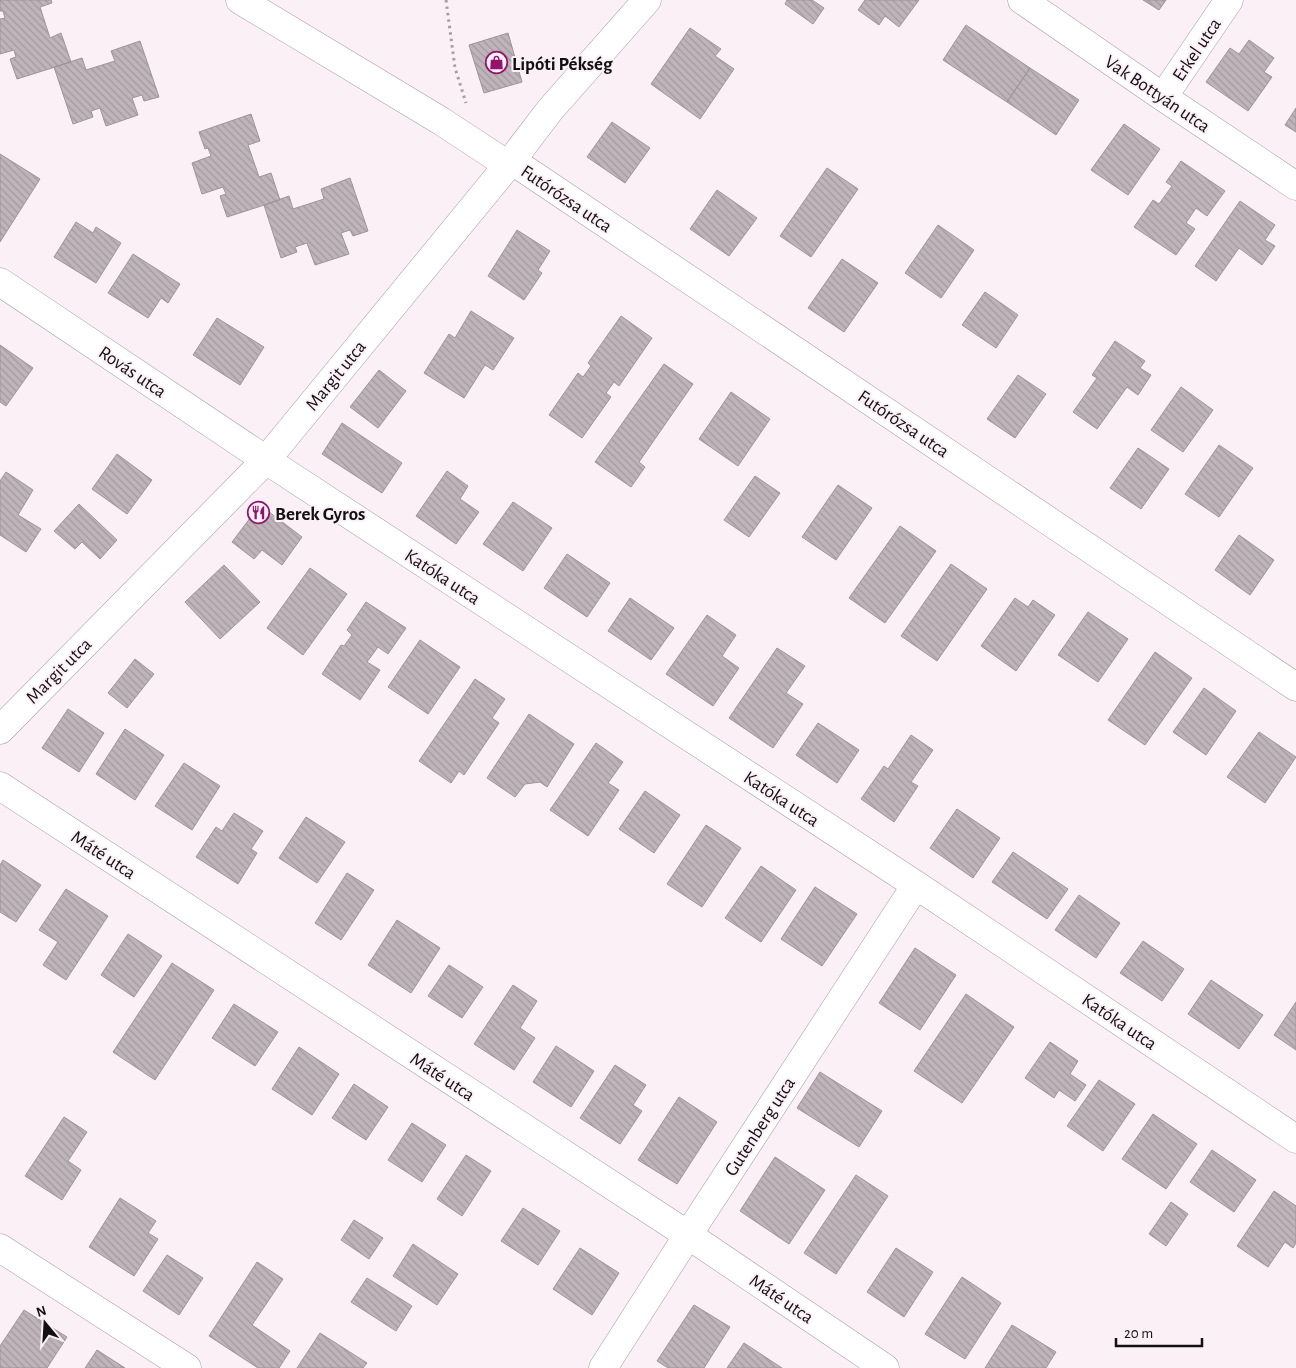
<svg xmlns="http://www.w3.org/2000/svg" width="1296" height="1368" font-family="'Alegreya Sans',sans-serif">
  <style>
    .building { fill: url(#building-back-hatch); stroke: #9e9499 }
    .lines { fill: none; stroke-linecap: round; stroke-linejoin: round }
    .minor-casing { stroke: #a59ba0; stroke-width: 29 }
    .path { stroke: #a69ea2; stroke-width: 3; stroke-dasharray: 2.5 4; stroke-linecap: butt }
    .minor { stroke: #fff; stroke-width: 28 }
    .labels { text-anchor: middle; stroke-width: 4; stroke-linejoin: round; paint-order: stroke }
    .street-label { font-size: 19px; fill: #131011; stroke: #fbf0f6 }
    .poi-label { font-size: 19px; font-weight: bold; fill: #131011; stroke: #fbf0f6; text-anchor: start }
  </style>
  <defs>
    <pattern id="building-back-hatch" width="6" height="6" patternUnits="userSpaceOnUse" patternTransform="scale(1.25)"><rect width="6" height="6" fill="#beb4b9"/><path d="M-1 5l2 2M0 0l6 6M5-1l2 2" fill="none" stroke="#a29a9e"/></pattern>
  </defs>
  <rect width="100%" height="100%" fill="#fbf0f6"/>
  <path class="building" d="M0,0h51l1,3 -12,4 10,31 11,-5 10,29 -54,17 -7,-20 6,-2 -2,-7 -14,4v-35l5,-1 -2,-7h-3z
    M787,0h25l12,8 -11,16 -28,-20z
    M865,0h54l-20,27 -14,-11 -6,9 -21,-15z
    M1143,0h23l-7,10z
    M966,25l64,43 -23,34 -64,-42z
    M690,28l31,21 -6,7 19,13 -34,50 -49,-35z
    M508,33l14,49 -38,11 -15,-48z
    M1249,40l25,18 -10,14 8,5 -24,34 -42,-29 24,-34 9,6z
    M140,41l19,56 -15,4 -2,-6 -10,3 6,17 -32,11 -6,-18 -9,3 2,6 -20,7 -19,-57 28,-9 4,12 29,-9 -4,-10z
    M1030,68l49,32 -23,35 -49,-33z
    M1296,108v24l-11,-7z
    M251,114l9,27 -12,4 11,32 12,-4 9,27 -53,17 -7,-21 6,-2 -3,-7 -21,7 -10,-31 19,-7 -3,-8 -3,1 -6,-17z
    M612,122l38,26 -25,35 -38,-26z
    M1124,124l36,25 -32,46 -37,-25z
    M0,154l40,25 -40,63z
    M1181,161l44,30 -18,25 -11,-8 -10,15 9,6 -19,26 -42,-28 19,-27 6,4 13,-18 -6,-4z
    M827,168l31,21 -47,68 -31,-21z
    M350,178l18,53 -15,5 -3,-6 -9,3 8,21 -34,11 -8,-22 -12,4 2,5 -16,6 -17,-53 25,-9 4,13 31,-10 -3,-10z
    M717,190l40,28 -28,38 -39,-27z
    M1240,201l35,24 -10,15 10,6 -13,19 -23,-17 -23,33 -21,-15z
    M76,222l17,11 3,-6 25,16 -25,40 -42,-26z
    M938,225l36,25 -33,48 -36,-25z
    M517,230l33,21 -12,19 4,3 -18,27 -36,-24z
    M133,254l47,30 -12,19 -7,-5 -13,20 -40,-25z
    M842,259l36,24 -34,49 -36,-24z
    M985,292l33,23 -22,33 -34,-23z
    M471,311l43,27 -21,32 -8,-5 -21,33 -40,-25 25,-39 6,4z
    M621,316l31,22 -33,48 -5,-4 -8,11 5,4 -29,41 -33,-23 29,-42 5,4 8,-11 -3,-3z
    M217,318l47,29 -24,38 -47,-30z
    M1115,341l30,20 -5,7 11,7 -13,20 -11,-8 -30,42 -24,-17 24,-34 -5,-3z
    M0,345l33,23 -27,38 -6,-4z
    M664,364l29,20 -54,78 6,5 -14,20 -36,-25z
    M379,370l27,21 -28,37 -28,-21z
    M1018,375l28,19 -31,44 -28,-19z
    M1181,387l32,23 -30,42 -32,-22z
    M731,392l39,27 -32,47 -39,-27z
    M342,423l60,40 -20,30 -60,-39z
    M1219,445l34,23 -34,49 -34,-23z
    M1138,448l31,21 -28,40 -31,-21z
    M117,454l35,26 -25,34 -35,-25z
    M447,471l21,15 -8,13 19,13 -23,32 -40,-28z
    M6,472l27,18 -15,25 23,14 -15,23 -26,-17v-54z
    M755,476l25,17 -31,44 -25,-17z
    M838,485l34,23 -36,52 -34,-23z
    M513,502l39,26 -29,43 -40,-27z
    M79,504l38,36 -17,19 -18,-17 -7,7 -21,-18z
    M260,505l42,32 -20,28 -20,-15 -8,9 -22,-17z
    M900,526l36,25 -51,72 -36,-25z
    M1239,535l35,25 -24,35 -35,-25z
    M567,554l43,29 -23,34 -43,-29z
    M951,564l36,25 -50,72 -36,-25z
    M224,565l36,37 -40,37 -35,-37z
    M310,568l37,26 -44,61 -36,-27z
    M630,598l44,30 -23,32 -43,-29z
    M1015,598l13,9 5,-7 22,15 -39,56 -35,-25z
    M366,602l40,26 -18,26 -10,-7 -11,15 13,8 -20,30 -38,-26 19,-29 3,1 8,-11 -5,-5z
    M1088,612l40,27 -30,43 -40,-27z
    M707,615l29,20 -14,21 17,12 -26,38 -47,-32z
    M420,640l40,27 -32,47 -40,-27z
    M777,648l28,18 -19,27 17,11 -30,44 -44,-30z
    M1155,652l37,26 -47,67 -37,-25z
    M135,659l19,15 -27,34 -19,-15z
    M475,679l30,20 -13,19 7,5 -35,52 -5,-4 -8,12 -32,-22z
    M1204,688l32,23 -30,44 -33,-23z
    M68,709l36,24 -25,39 -37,-24z
    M529,714l45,30 -27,43 -7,-5 -15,2 -10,13 -28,-19z
    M818,723l41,27 -22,33 -41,-28z
    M125,729l39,26 -29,45 -39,-26z
    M1259,732l37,25 -31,46 -38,-26z
    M911,735l22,15 -22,32 7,4 -24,36 -33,-23 23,-33 4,3z
    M596,743l27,19 -15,21 11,7 -31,46 -38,-26z
    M184,763l36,23 -28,44 -37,-24z
    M645,791l35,24 -26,38 -35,-24z
    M957,809l43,29 -27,40 -43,-30z
    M234,813l29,18 -12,18 6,4 -19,31 -42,-27 20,-30 6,4z
    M306,817l39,25 -28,41 -38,-25z
    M706,825l35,23 -39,59 -35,-23z
    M1013,852l55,37 -21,30 -55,-37z
    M3,860l38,25 -25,37 -16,-10v-47z
    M761,866l35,24 -35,52 -36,-24z
    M347,873l27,17 -33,50 -26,-17z
    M815,887l42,27 -35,52 -41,-27z
    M66,889l42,27 -42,64 -23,-15 15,-23 -19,-12z
    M1079,895l41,28 -24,35 -41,-28z
    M397,920l43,28 -29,45 -43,-28z
    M128,934l34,22 -28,41 -33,-22z
    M1143,941l41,28 -22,32 -42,-28z
    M915,948l41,27 -36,55 -41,-27z
    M172,963l42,27 -59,90 -42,-28z
    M449,965l34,22 -21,31 -34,-22z
    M1211,980l52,35 -24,34 -51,-35z
    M513,985l24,16 -17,27 15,10 -21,32 -40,-26z
    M966,994l48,33 -52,76 -48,-32z
    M1296,1002v48l-22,-15z
    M234,1004l44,28 -23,34 -43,-28z
    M1050,1042l28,19 -8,13 16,11 -11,16 -16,-11 -5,8 -29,-20z
    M556,1046l38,25 -23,36 -38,-25z
    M299,1047l40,27 -27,41 -40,-26z
    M615,1065l31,20 -13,20 9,6 -22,33 -40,-26z
    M820,1072l62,39 -23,36 -62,-39z
    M1099,1080l36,24 -32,47 -36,-25z
    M354,1084l34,23 -22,33 -34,-22z
    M679,1097l38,25 -40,62 -39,-24z
    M1153,1114l44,30 -31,45 -44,-30z
    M64,1117l23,15 -19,29 13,9 -19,30 -37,-24z
    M412,1123l34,22 -24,37 -34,-22z
    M1212,1150l44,30 -22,32 -44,-30z
    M466,1155l25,16 -29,45 -25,-17z
    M775,1157l50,33 -36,54 -49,-33z
    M856,1175l32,21 -52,78 -32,-21z
    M1274,1191l22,15v37l-3,5 -8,-6 -17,25 -31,-21z
    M120,1198l36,23 -8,12 10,6 -24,37 -45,-29z
    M1171,1202l17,12 -22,32 -17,-12z
    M523,1208l37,23 -22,34 -37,-24z
    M354,1220l29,18 -14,21 -28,-19z
    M413,1244l45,30 -21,31 -44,-29z
    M580,1248l39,25 -27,42 -39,-26z
    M896,1248l37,24 -29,45 -37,-25z
    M167,1255l36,23 -24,37 -36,-24z
    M257,1262l26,17 -31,46 38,26 -11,17h-21l-49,-32z
    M962,1277l39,26 -36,56 -40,-25z
    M367,1278l45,28 -16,25 -45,-29z
    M694,1305l36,22 -26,41h-36l-11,-7z
    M24,1310l43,27 -20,31h-47v-22z
    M1012,1325l44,27 -10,16h-61z
    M320,1333l47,30 -4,5h-66z
    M744,1343l38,25h-55z
    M97,1350l28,18h-40z"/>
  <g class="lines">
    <defs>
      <path id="minor" d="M240,0l201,121 67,44
        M1022,0l141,97 133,89
        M1163,97l66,-97
        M511,160l785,527
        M0,282l266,178 650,425 380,254
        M0,730l266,-270 242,-295 42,-55 97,-110
        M0,786l688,449 197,133
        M0,1248l187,120
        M603,1368l85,-133 228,-350"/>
    </defs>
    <use href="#minor" class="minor-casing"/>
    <path class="path" d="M446,0l9,68 11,35"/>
    <use href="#minor" class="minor"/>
  </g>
  <defs>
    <symbol id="shop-ring" viewBox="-11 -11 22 22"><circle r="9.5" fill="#fbf0f6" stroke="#94126b" stroke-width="1.5"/><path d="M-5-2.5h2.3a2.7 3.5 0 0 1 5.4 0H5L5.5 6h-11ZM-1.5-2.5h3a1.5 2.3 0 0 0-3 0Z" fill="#94126b"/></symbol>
    <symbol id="restaurant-ring" viewBox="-11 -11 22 22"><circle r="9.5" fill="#fbf0f6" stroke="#94126b" stroke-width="1.5"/><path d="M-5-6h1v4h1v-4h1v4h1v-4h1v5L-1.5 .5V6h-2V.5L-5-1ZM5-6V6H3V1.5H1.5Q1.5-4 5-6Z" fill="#94126b"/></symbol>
  </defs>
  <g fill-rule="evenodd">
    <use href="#shop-ring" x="484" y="50" width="25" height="25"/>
    <use href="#restaurant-ring" x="246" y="500" width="25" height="25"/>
  </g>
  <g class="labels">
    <g class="street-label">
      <text transform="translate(1196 49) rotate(-56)" y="7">Erkel utca</text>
      <text transform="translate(1158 93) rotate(34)" y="7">Vak Bottyán utca</text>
      <text transform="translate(567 198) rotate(34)" y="7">Futórózsa utca</text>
      <text transform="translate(133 371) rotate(34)" y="7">Rovás utca</text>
      <text transform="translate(335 375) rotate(-51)" y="7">Margit utca</text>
      <text transform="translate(904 423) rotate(34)" y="7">Futórózsa utca</text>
      <text transform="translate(443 576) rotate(33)" y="7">Katóka utca</text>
      <text transform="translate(58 670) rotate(-45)" y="7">Margit utca</text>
      <text transform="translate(782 798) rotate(33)" y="7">Katóka utca</text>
      <text transform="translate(104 854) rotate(33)" y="7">Máté utca</text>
      <text transform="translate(1120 1021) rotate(34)" y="7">Katóka utca</text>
      <text transform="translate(443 1076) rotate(33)" y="7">Máté utca</text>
      <text transform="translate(759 1126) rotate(-57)" y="7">Gutenberg utca</text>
      <text transform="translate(782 1298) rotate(34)" y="7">Máté utca</text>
    </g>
    <g class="poi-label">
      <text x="512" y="70">Lipóti Pékség</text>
      <text x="275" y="520">Berek Gyros</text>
    </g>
  </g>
  <g transform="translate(45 1323) rotate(342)" stroke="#fbf0f6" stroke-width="4" paint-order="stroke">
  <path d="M0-4L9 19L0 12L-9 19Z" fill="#131011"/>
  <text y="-8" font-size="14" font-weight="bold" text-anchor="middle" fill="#131011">N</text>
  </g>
  <path d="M1116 1338v8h86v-8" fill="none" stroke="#131011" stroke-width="2.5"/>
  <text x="1124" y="1338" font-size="15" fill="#131011" stroke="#fbf0f6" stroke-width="4" paint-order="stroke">20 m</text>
</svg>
